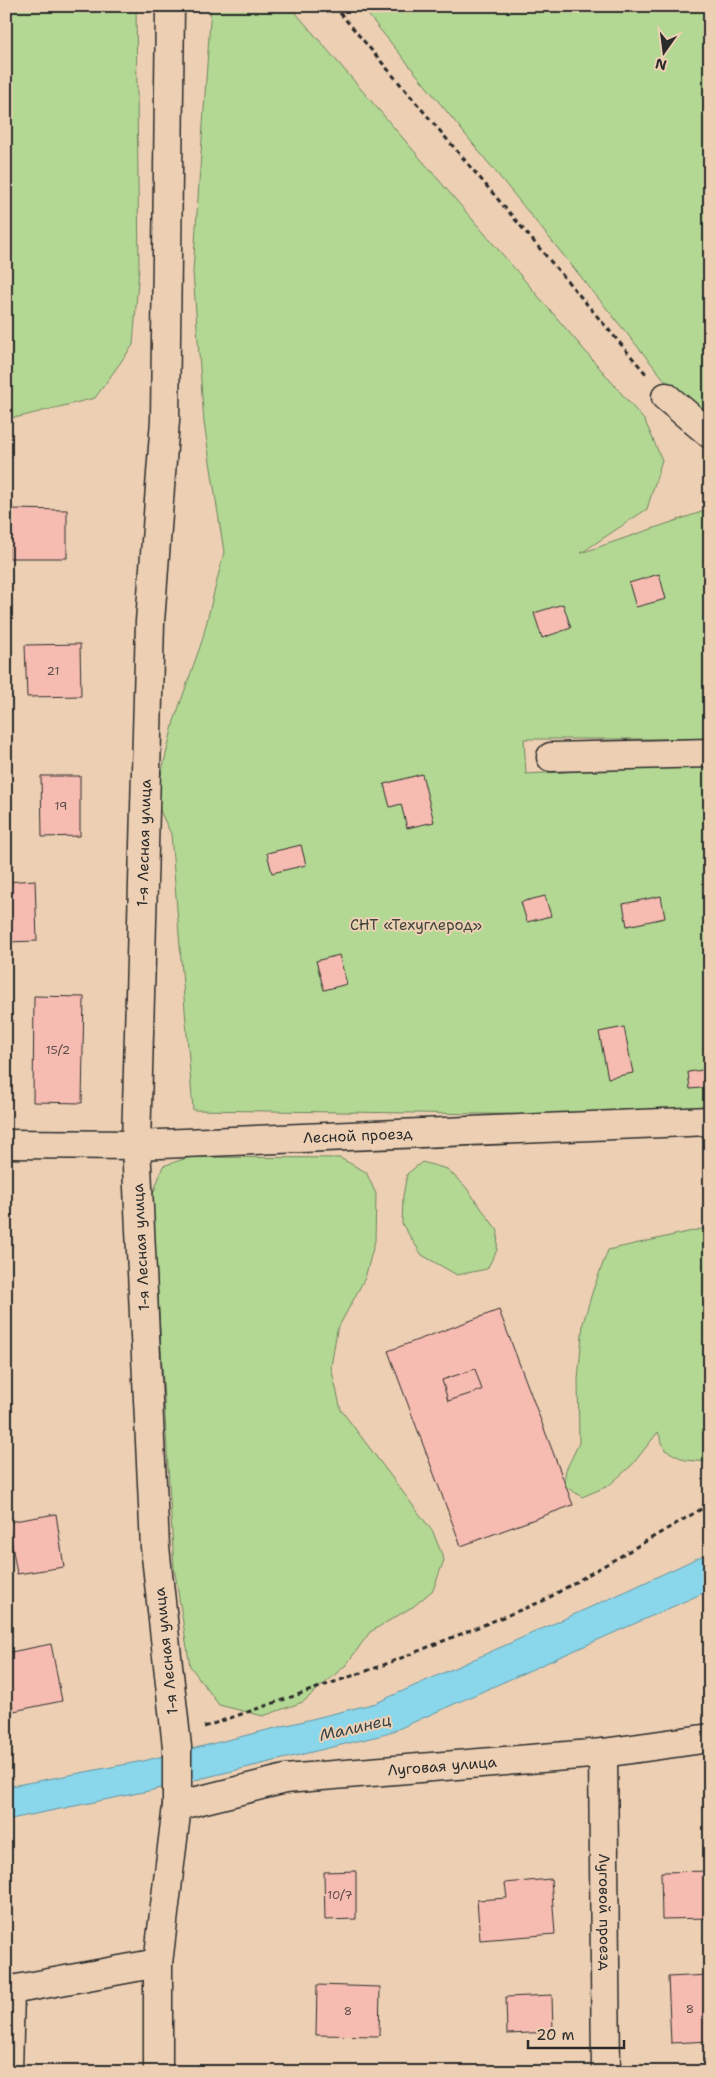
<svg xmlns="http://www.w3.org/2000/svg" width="716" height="2078" font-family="'Shantell Sans',sans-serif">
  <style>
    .green { fill: #b3d893; stroke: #6f825f }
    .water { fill: #8ad6ea; stroke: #64929e }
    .building { fill: #f7bcb1; stroke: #2b2b2b }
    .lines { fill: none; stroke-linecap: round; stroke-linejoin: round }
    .minor-casing { stroke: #2b2b2b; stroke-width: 31 }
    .path { stroke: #2b2b2b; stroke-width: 3; stroke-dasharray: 5 4; stroke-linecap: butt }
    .minor { stroke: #edd0b4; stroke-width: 28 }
    .labels { text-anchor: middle; stroke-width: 4; stroke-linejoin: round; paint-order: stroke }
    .number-label { font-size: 12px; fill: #5e4f4c }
    .street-label { font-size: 15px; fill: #2b2b2b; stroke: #edd0b4 }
    .park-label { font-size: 15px; fill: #3f453b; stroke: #edd0b4 }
    .water-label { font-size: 16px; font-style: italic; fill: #394548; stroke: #edd0b4 }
  </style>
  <rect width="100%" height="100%" fill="#edd0b4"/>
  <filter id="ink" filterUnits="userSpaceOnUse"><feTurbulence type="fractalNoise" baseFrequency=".02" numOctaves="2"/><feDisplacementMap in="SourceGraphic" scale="10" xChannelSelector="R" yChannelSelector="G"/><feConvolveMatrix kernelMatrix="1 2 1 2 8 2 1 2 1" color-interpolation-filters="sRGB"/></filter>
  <g filter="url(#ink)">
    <path class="green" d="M6,6h130l3,262 -6,77 -38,53 -76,19h-13z
      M211,6h77l7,6 350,409 17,39 -15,49 -66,44 129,-44v230h-186l2,35 184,-10v346l-150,5 -367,-5 -22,-276 -16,-34 19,-79 28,-80 22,-89 -20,-129 -11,-151z
      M361,6h349v410l-38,-27z
      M190,1157l150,1 26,14 10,22 -1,47 -10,37 -28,52 -6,37 10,43 92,122 11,28 -11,30 -19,16 -44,26 -24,33 -43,37 -40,14 -44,-11 -29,-39 -16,-99 -22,-370 11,-31z
      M422,1162l25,7 18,17 33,45 -1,19 -10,19 -30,6 -35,-20 -20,-31 1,-28 4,-22z
      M710,1227v235l-25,-2 -20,-10 -7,-18 -26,33 -24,21 -26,11 -19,-12 3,-15 13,-27 -1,-63 5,-57 10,-33 15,-40z"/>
    <path class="water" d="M710,1552v38l-323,144 -234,56 -147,30v-33l137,-26 233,-58 255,-114z"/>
    <path class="building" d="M9,509l58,1v48h-58z
      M659,574l7,25 -30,8 -7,-24z
      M563,604l8,24 -29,10 -8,-25z
      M80,644l1,52 -54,1 -2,-52z
      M422,774l12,48 -27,6 -6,-24 -11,3 -6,-23z
      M41,776h39v60l-38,1z
      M301,845l5,20 -34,8 -5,-20z
      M35,880l2,61 -31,1v-60z
      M545,896l6,20 -24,6 -6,-20z
      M661,896l4,22 -38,8 -4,-22z
      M339,955l8,29 -23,6 -8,-29z
      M34,996l50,1 -2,106 -49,-1z
      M624,1027l9,46 -25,5 -9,-46z
      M710,1069v18l-20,2 -2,-17z
      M6,1249h3l-1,54h-2z
      M499,1310l74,195 -112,41 -73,-195z
      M475,1369l7,21 -34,11 -6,-21z
      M56,1514l8,53 -47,7 -9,-52z
      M51,1644l11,57 -48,10 -8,-37v-21z
      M356,1871v48l-31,1 -1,-48z
      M710,1871v47l-48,1 -1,-47z
      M551,1879l4,55 -75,6 -3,-40 30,-2 -2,-15z
      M710,1975v66l-39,2 -3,-66z
      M317,1985l63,2 -1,49 -63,-1z
      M552,1995l1,37 -46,2 -1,-37z
      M710,2067v5h-42v-2z"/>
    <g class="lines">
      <defs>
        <g id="minor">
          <path d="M666,397l44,37"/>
          <path d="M551,757l159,-4"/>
          <path id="s1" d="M6,1144l130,1 574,-24"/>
          <path id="s2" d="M603,1753l3,319"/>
          <path id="s3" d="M177,1806l108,-27 318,-26 107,-15"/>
          <path d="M6,1991l152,-28"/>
          <path d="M8,2072l2,-82"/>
          <path id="s4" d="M158,2072v-109l19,-157v-59l-22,-200 -19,-402 14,-523 15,-202 5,-414"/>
        </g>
      </defs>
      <use href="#minor" class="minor-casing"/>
      <path class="path" d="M334,6l313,369
        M204,1727l177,-61 162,-65 167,-97"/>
      <use href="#minor" class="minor"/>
    </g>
  </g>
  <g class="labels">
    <g class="number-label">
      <text x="53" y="675">21</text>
      <text x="61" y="810">19</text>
      <text x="58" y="1054">15/2</text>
      <text x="340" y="1899">10/7</text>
      <text x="690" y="2013">8</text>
      <text x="348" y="2015">8</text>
    </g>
    <g class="street-label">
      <text dy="5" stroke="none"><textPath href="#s4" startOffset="1232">1-я Лесная улица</textPath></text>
      <text dy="5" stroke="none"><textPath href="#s1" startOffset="352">Лесной проезд</textPath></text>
      <text transform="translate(141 1247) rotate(-93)" y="5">1-я Лесная улица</text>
      <text transform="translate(166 1651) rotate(-96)" y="5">1-я Лесная улица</text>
      <text dy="5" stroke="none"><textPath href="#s3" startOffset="269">Луговая улица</textPath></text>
      <text dy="5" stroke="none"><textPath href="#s2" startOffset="159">Луговой проезд</textPath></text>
    </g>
    <g class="park-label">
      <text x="416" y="930">СНТ «Техуглерод»</text>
    </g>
    <g class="water-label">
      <text transform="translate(355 1727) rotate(-13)" y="6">Малинец</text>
    </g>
  </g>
  <rect width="716" height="2078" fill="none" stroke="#edd0b4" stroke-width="25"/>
  <rect x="12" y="12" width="691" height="2053" fill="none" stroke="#2b2b2b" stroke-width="2" filter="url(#ink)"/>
  <g transform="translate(664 52) rotate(194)" stroke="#edd0b4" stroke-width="4" paint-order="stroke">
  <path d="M0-4L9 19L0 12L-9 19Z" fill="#2b2b2b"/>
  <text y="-8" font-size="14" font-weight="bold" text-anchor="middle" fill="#2b2b2b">N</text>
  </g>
  <path d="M528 2040v8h96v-8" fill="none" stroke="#2b2b2b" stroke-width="2.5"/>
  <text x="536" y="2040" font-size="15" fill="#2b2b2b" stroke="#edd0b4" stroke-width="4" paint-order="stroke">20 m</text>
</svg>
